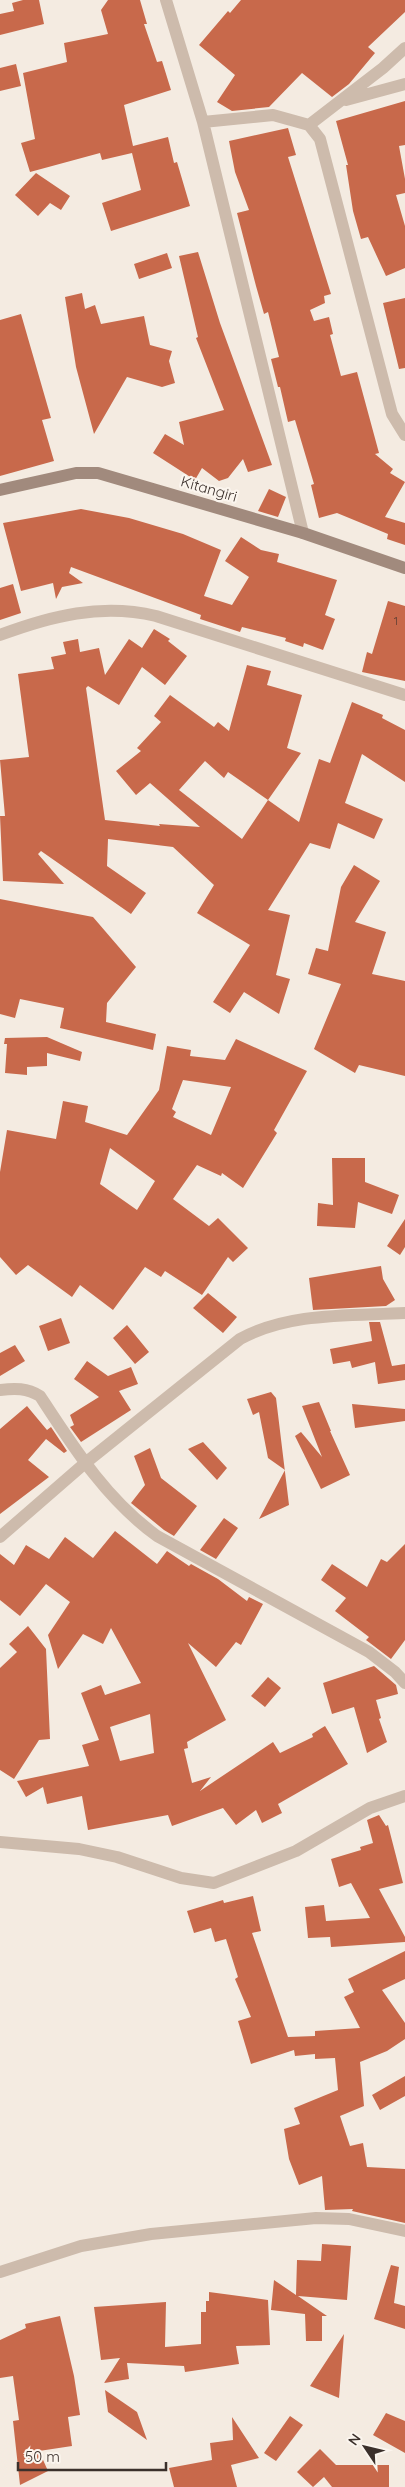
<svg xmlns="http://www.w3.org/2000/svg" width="405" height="2487" font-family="Quicksand,sans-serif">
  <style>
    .building { fill: #c8694b; fill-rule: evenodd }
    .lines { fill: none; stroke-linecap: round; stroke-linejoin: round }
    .minor { stroke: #cdbbac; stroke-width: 12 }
    .secondary { stroke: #a18a7d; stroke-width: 12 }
    .labels { text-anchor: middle; stroke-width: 4.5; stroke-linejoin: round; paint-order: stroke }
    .number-label { font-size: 12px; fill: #5e3e33 }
    .street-label { font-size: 15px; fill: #3b302b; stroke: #fbf5ee }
  </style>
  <rect width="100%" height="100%" fill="#f4ebe1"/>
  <path class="building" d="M23,0h16l5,24 -44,11v-21l14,-3 -2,-8z
    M108,0h32l7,24h-3l13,38 5,-1 9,29 -47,15 9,41 35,-9 6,26 3,-1 13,44 -79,25 -9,-28 39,-13 -9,-37 -30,7 -2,-7 -70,19 -9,-29 14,-4 -12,-66 44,-11 -3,-19 44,-9 -7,-24z
    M241,0h164v12l-37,35 7,6 -26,31 -17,13 -30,-24 -33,34 -37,4 -15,-9 18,-27 -36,-30 29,-34 2,2z
    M16,64l5,22 -21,5v-23z
    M405,101v44l-6,1 6,33v14l-9,2 9,31v42l-19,8 -18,-39 -7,2 -8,-28 -7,-46h2l-12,-44z
    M288,128l8,27 -8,2 43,137 -7,2 1,7 -15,7 4,11 15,-4 4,17 -3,1 11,41 16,-4 22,81 -4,1 18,15 -3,4 15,9 -20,35 20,6v22l-18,-6 1,-5 -51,-21 -18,5 -8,-33 3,-1 -19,-64 -7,2 -8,-35h-2l-7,-28 8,-2 -11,-45 -4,2 -8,-28 -19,-73 12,-3 -14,-38 -6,-31z
    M36,173l34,23 -9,14 -11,-7 -12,13 -23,-21z
    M198,252l22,71 52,142 -24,7 -5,-13 -15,19 -9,3 -17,-13 -7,12 -42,-27 12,-19 19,11 -5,-23 45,-12 -28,-72 2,-1 -19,-81z
    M167,253l5,15 -33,11 -5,-15z
    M82,293l3,16 10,-4 6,19 43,-8 6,29 22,6 -3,10 6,22 -13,4 -35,-10 -33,57 -18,-67 -11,-70z
    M405,298v70l-6,1 -16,-66z
    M21,314l30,104 -9,2 12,41 -54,15v-156z
    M269,489l17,8 -8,20 -20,-6z
    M81,509l48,9 54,16 38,16 -17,46 28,9 17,-28 -24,-16 16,-24 20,13 18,4 -2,8 60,18 -12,35 10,4 -12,31 -19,-7 -1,4 -18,-6 1,-3 -44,-11 -2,5 -40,-13 1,-4 -130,-48 -2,6 14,10 -21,4 -6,12 -3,-16 -32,8 -18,-68z
    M13,584l8,29 -21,7v-32z
    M388,601l17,5v75l-43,-9 5,-20 5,2z
    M154,629l16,10 -2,2 19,15 -22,29 -23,-18 -23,38 -31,-19 -2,2 19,132 55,6 -1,-2 41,3 -50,-44 -14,12 -20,-24 25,-20 -4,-3 24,-26 -7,-6 16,-21 44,32 4,-5 11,9 18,-66 24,6 -4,14 35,10 -15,53 14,5 -33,47 -40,-28 -4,6 -19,-17 -26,29 63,49 26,-39 31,22 20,-63 11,4 22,-61 31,13 -1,3 23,12v52l-43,-28 -17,49 38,16 -9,20 -36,-16 -8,26 -20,-6 -42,67 22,5 -14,60 14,4 -11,35 -35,-22 -14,21 -17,-11 37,-57 -53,-32 17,-28 -41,-38 -65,-8 -1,27 39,27 -15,21 -90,-63 -3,3 26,30 -61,-3 -3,-65h5l-5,-56 29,-3 -11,-83 36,-5 -3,-12 15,-3 -3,-12 15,-3 2,13 19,-4 6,27 24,-36 13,9z
    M354,865l26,16 -25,41 31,10 -14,42 33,7v95l-46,-11 -4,8 -41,-24 27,-65 -33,-10 8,-26 12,3 13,-64z
    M0,899l93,18 43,50 -29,36 -1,19 50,12 -3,16 -93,-22 4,-20 -44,-9 -5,19 -15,-4z
    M47,1037l35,15 -2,9 -33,-8v13l-20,1v8l-22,-2 2,-29h-3l1,-6z
    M236,1039l71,32 -33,59 3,3 -34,55 -21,-15 -1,3 -24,-11 -24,34 36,27 9,-8 30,30 -15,14 -5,-5 -26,38 -37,-24 -4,6 -16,-10 -32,43 -33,-25 -8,12 -44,-32 -12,10 -16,-18v-85l7,-42 49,9 7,-38 25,5 -3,16 42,13 32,-45 8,-44 24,4 -1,6 35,4zM183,1080l48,7 -20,48 -38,-18 3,-5 -4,-3zM110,1148l45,33 -18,29 -37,-26z
    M332,1158h33v24l34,13 -7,19 -34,-12 -3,26 -38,-2 1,-23 15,2z
    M405,1219v28l-5,8 -13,-9z
    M381,1266l2,13 12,21 -9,6 -73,4 -4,-32z
    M208,1293l29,24 -14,16 -30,-25z
    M61,1318l9,25 -22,8 -9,-25z
    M369,1322h11l12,44 13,-2v16l-27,4 -3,-22 -23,6 -2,-7 -17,3 -3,-15 42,-8z
    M127,1325l22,27 -14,12 -22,-26z
    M15,1345l10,16 -25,15v-23z
    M87,1361l21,15 23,-9 7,17 -19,7 12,19 -50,32 -11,-15 4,-2 -4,-10 29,-18 -25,-18z
    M271,1392l5,6 13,107 -30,14 26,-49 -17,-12 -9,-46 -6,3 -6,-16z
    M319,1402l12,29h-1l20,44 -29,14 -26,-53 6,-4 21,25 -20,-51z
    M352,1404l53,5v12l-50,7z
    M27,1406l20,24 4,-3 16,24 -3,2 -18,-14 -18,21 21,17 -49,37v-85z
    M203,1442l24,26 -10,12 -29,-31z
    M150,1448l11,30 36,28 -23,30 -10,-6 -33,-27 14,-18 -11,-29z
    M224,1518l14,10 -22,31 -16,-9z
    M115,1531l42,33 10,-13 22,15 2,-2 27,15 29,22 2,-4 14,7 -22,41 -5,-3 -20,25 -28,-24 38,77 -39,22 1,6 -4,1 8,34 19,-6 -11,14 73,-49 7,11 33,-16 -1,-3 13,-8 23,38 -70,40 4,9 -20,10 -6,-13 -20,15 -13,-17 -51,18 -4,-11 -80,15 -6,-34 -35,8 -4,-17 -17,10 -9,-16 72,-15 -7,-21 17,-5 -18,-47 20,-8 4,10 36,-12 -30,-55 -8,16 -20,-10 -25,35 -10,-34 22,-33 -24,-18 -26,32 -20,-16v-46l14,11 12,-20 23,14 16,-22 28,21zM150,1714l4,39 -34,8 -10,-34z
    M405,1544v96l-14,19 -25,-19 3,-3 -34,-26 11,-13 -25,-18 11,-16 35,23 14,-28 6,3z
    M28,1626l18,23 4,90 -11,1 -25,39 -14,-9v-102l17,-16 -8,-8z
    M374,1666l22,19 2,9 -22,6 5,18 -2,1 8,23 -20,11 -13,-46 -22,7 -9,-31z
    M268,1677l13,11 -16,19 -14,-11z
    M379,1815l7,11 2,-1 15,58 -24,6 26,48v5l-74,5 -1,-10 -22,1 -3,-31 19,-2 2,16 44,-3 -19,-35 -12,4 -8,-28 30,-9 -1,-3 13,-4 -6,-23z
    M253,1896l8,35 -9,2 36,104 27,-1v-5l45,-3 -16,-31 10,-5 -6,-13 57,-28v28l-23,11 23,33v16l-18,12 -27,11 4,44 -24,10 10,30 13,-3 4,24 38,2v54l-53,-12 1,-2 -28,1 -3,-34 -23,9 -10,-26 -5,-30 16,-5 -6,-16 44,-18 -3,-32 -20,1v-5l-20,2 -1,-6 -43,14 -13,-43 13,-4 -16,-38 3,-2 -12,-38 -11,3 -4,-14 -17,5 -7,-22 36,-11 1,3z
    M405,2076v20l-25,14 -8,-15z
    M322,2244l29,2 -4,54 -49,-4 29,20h-5v25h-16l-1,-27 -34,-4 3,-30 22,15 1,-35 24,1z
    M391,2265l8,2 -5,36 11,3v23l-31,-10z
    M209,2292l59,8 2,45 -34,1 3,18 -54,8 -1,-6 -57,-3 2,16 -25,4 16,-25 -19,2 -7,-53 72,-5 -1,45 36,-3v-32h5v-11h3z
    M60,2316l14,60 6,39 -12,2 4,29 -33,5 9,20 -28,14 -7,-64 6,-1 -6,-44 -13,2v-38l26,-12 -1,-4z
    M344,2334l-5,64 -29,-12z
    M105,2390l32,22 10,28 -39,-28z
    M386,2413l19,8v32l-32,-18z
    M290,2416l13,9 -27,36 -12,-8z
    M232,2417l27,41 -28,7 6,22h-63l-5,-19 43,-8 -2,-17 23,-3z
    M320,2449l16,16h53v22h-57l-8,-10 -11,10 -16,-15z"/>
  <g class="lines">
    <path class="minor" d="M166,0l37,122 100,411
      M346,100l59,-16
      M203,122l70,-7 36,10 74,-57 22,-20
      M309,125l11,14 72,275 13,21
      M0,635c51,-19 101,-32 156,-19l249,79
      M0,1390c15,-2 27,-2 40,6 34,52 66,103 117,140l212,116 26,20 10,11
      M0,1537l84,-73 156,-125c49,-27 110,-23 165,-26
      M0,1842l79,7 38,8 64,21 33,5 82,-32 74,-43 35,-12
      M0,2272l81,-26 70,-12 165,-16 33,1 56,12"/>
    <path class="secondary" d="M0,490l76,-17h22l205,60 102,35"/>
  </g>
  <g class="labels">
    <g class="number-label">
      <text x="396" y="625">1</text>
    </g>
    <g class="street-label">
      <text transform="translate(209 489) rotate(16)" y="5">Kitangiri</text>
    </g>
  </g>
  <g transform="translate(365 2447) rotate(305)" stroke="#fbf5ee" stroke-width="4" paint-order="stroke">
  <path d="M0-4L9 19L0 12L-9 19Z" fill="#3b302b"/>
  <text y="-8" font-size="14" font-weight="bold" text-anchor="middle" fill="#3b302b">N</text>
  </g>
  <path d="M18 2462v8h148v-8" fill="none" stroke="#3b302b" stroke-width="2.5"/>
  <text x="25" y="2462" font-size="15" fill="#3b302b" stroke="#fbf5ee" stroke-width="4" paint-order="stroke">50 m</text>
</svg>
